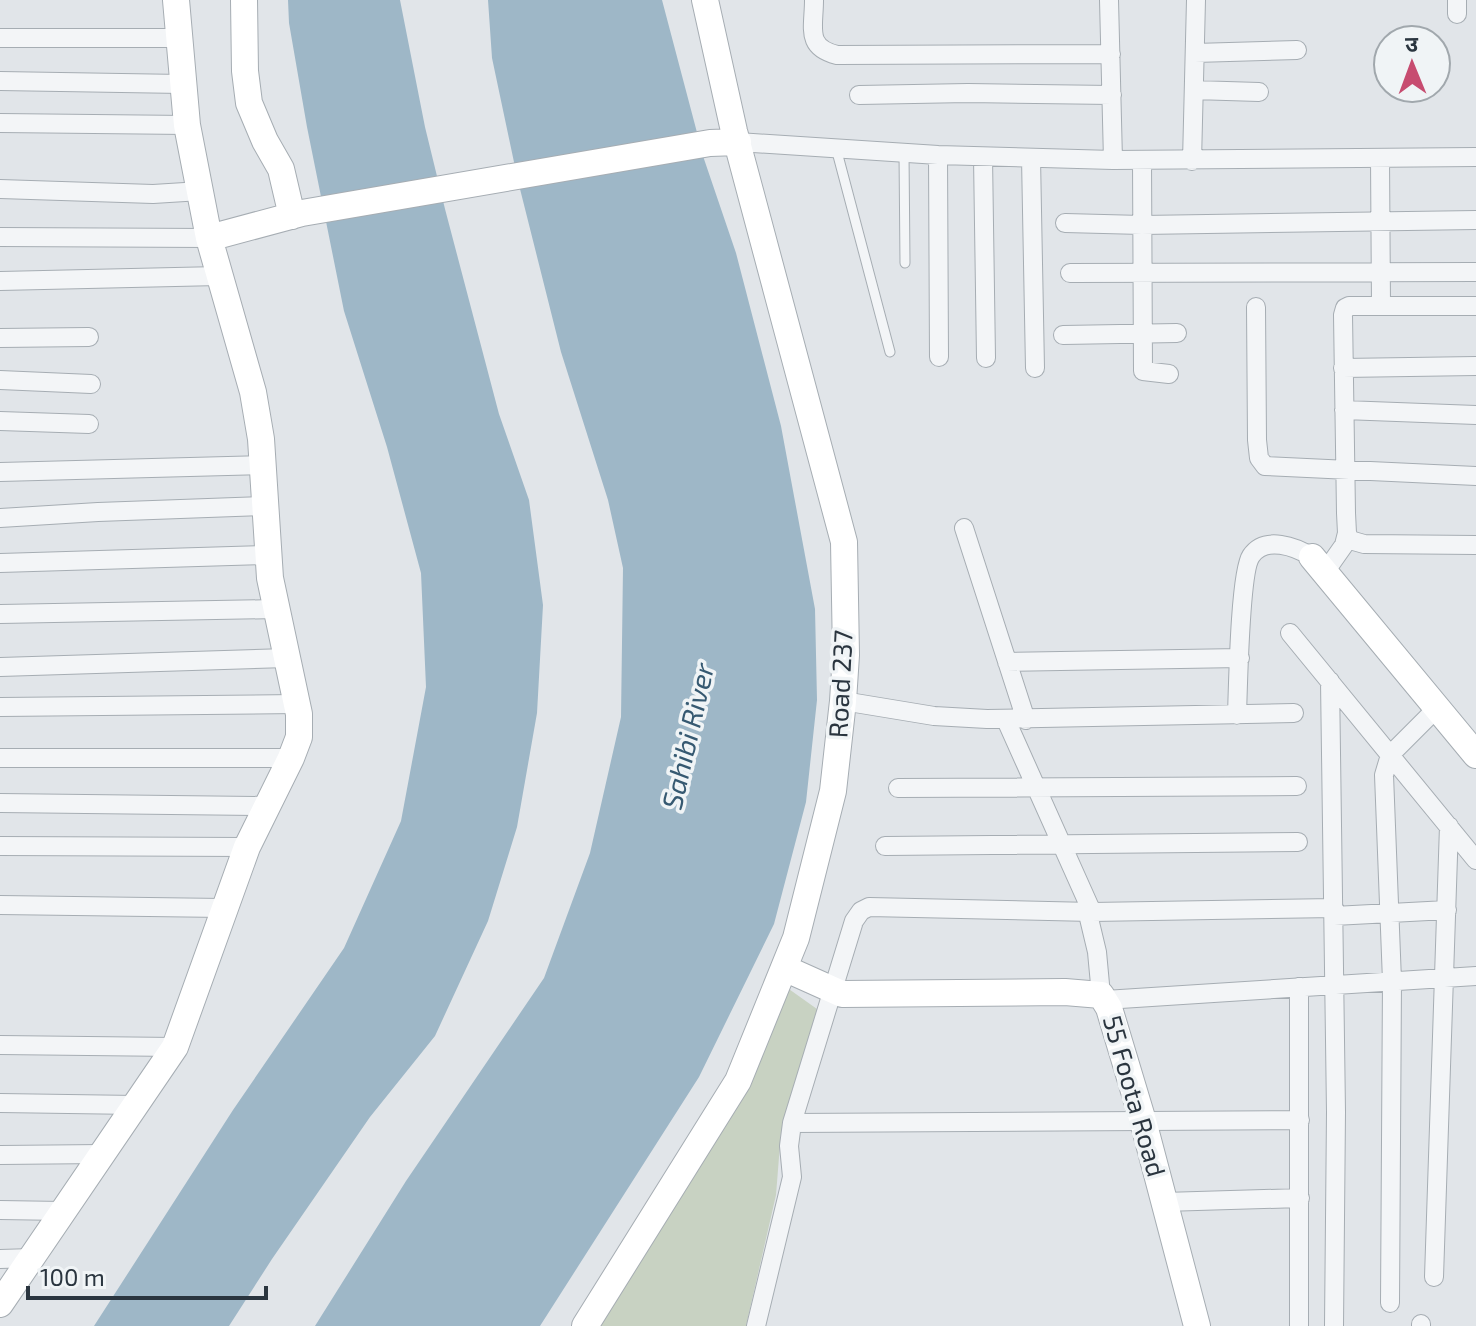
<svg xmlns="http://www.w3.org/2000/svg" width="1476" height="1326" font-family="'Exo 2','Noto Sans Devanagari',sans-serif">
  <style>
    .green { fill: #c8d2c2 }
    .water { fill: #9eb7c7 }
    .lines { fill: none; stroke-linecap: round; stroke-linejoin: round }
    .lane-casing { stroke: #a6adb3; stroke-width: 11 }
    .street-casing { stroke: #a6adb3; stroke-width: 20 }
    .secondary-casing { stroke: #a6adb3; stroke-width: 28 }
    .lane { stroke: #f3f5f7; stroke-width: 9 }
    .street { stroke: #f3f5f7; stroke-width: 18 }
    .secondary { stroke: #fff; stroke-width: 26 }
    .labels { text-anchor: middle; stroke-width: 7; stroke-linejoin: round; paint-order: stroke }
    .street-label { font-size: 26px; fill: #2a353f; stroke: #f0f4f6 }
    .water-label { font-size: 28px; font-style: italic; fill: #365971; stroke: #f0f4f6 }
  </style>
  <rect width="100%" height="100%" fill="#e1e5e9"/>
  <path class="green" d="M786,987l31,22 -36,123 -5,63 -30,131h-147z"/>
  <path class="water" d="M288,0h112l25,127 20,82 54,205 30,86 14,105 -6,108 -20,114 -29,94 -53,115 -65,81 -98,142 -43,67h-135l139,-216 111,-162 57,-127 25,-134 -5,-114 -34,-126 -43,-136 -37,-184 -18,-104z
    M488,0h174l42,159 32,94 45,173 34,183 2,91 -11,102 -32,122 -75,153 -159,249h-225l91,-145 138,-203 46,-125 31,-136 2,-149 -15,-68 -47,-148 -43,-171 -26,-123z"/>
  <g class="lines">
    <defs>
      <path id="lane" d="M836,148l54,204
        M904,153l1,110"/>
      <path id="street" d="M814,0c0,28 -9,47 23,55l274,-1
        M1109,0l4,160
        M1457,0v14
        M0,38h178
        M1195,53l102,-3
        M0,81l182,3
        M1194,90l65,2
        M859,95l109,-2 144,2
        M0,123l187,2
        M738,142l200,13 175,5 363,-3
        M938,155l1,202
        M983,157l3,201
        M1031,158l4,210
        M1380,158l1,147
        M1142,160l1,211 26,3
        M1192,161l4,-161
        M0,189l153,5 48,-3
        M1065,223l77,2 334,-5
        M0,237l209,1
        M1070,273l406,-1
        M0,281l219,-5
        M1476,306h-127l-4,2 -2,7 3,198 1,20 3,7 14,4 112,1
        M1256,307l1,133 2,18 6,8 211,10
        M1063,335l114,-2
        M0,338l89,-1
        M1343,368l133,-2
        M0,380l91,4
        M1344,410l132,5
        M0,421l89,3
        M0,472l262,-7
        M0,518l98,-6 166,-6
        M964,528l62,192
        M0,563l268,-8
        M1325,572l19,-27 3,-12
        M0,614l276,-5
        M1290,633l186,227
        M1007,662l233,-4
        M0,667l287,-9
        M1330,681l6,431 -2,214
        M843,701l91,15 53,3 307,-6
        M0,707l297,-3
        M1237,715c1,-28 3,-143 14,-159 14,-21 45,-9 61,1
        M1006,720l86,192
        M0,758h291
        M898,788l399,-2
        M0,803l267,3
        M0,846l247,1
        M885,846l413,-4
        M0,905l223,3
        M1087,910l10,42 4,43
        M1334,916l113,-6
        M1105,1000l371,-24
        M0,1045l175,2
        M0,1103l136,2
        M1300,1120l-508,3 62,-202 7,-10 8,-4 223,5 242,-4
        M0,1155l102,-1
        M1164,1202l136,-4
        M0,1210l63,1
        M0,1259l32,-1
        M1434,1277l15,-451
        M1390,1303l2,-322 -8,-206 6,-20 47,-47
        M1421,1324v2
        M756,1326l36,-149 -3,-31 3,-23
        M1299,1326v-339"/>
      <path id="secondary" d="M244,0l1,71 4,32 16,38 16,28 11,47
        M209,238l93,-25 408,-70 28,-1
        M1312,557l164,198
        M784,968l58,26 223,-2 36,3 8,13 34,113 54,205
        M0,1304l175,-257 72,-200 44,-89 8,-21v-23l-29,-136 -9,-139 -8,-47 -44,-154 -22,-113 -11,-125
        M585,1326l153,-245 58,-143 37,-147 10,-90 3,-46 -2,-113 -110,-411 -29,-131"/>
    </defs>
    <use href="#lane" class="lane-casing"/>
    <use href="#street" class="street-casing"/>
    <use href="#secondary" class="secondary-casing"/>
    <use href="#lane" class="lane"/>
    <use href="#street" class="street"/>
    <use href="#secondary" class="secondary"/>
  </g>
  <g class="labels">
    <g class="street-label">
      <text transform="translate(841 684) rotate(-87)" y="9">Road 237</text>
      <text transform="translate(1134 1096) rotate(74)" y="9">55 Foota Road</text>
    </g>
    <g class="water-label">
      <text transform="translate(688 736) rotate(-77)" y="10">Sahibi River</text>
    </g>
  </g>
  <g transform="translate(1412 64) rotate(359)"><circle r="38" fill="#f0f4f6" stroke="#a1a8ad" stroke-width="2"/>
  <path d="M0-6L14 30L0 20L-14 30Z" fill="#c74c70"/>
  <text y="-12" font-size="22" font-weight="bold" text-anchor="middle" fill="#2a353f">उ</text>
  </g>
  <path d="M28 1286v12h238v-12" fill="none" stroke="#2a353f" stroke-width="4"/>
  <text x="40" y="1286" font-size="24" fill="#2a353f" stroke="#f0f4f6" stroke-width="6" paint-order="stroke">100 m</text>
</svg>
